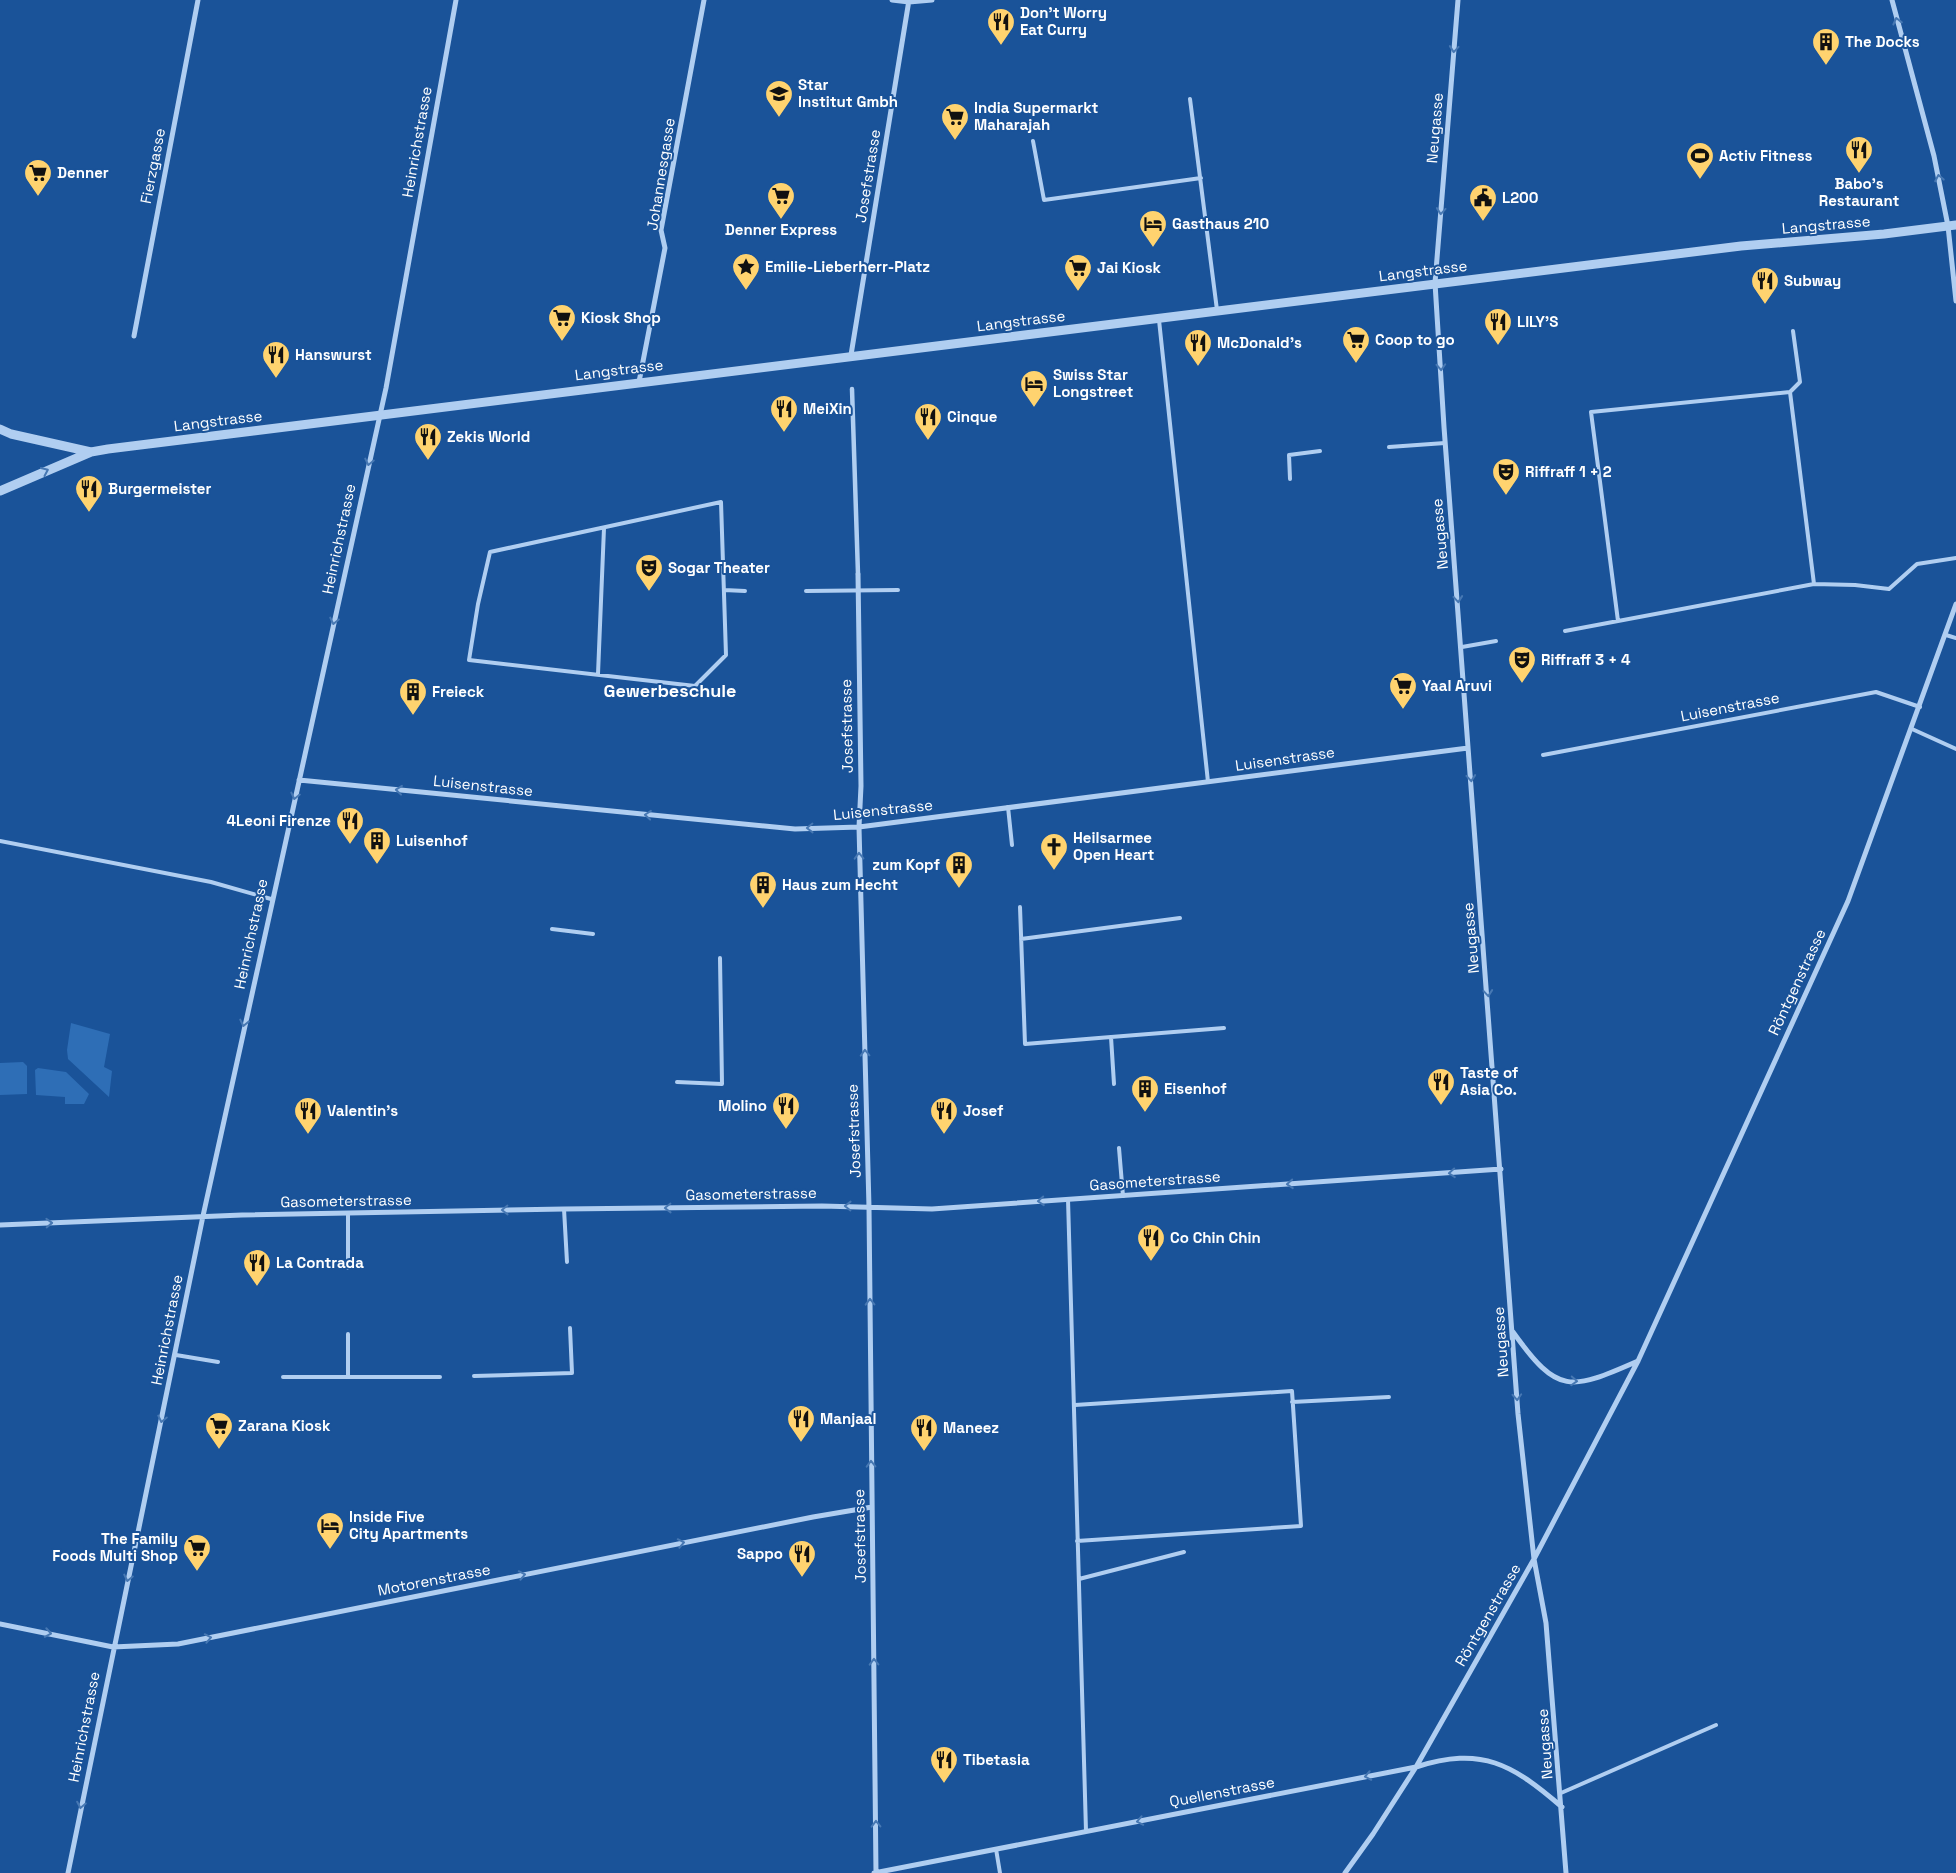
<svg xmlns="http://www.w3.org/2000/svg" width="1956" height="1873" font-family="'Space Grotesk',sans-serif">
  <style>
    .green { fill: #2e6eb6 }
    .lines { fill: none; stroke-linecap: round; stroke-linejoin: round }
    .service { stroke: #b0cef1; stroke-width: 4 }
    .pedestrian { stroke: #b0cef1; stroke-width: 4.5 }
    .minor { stroke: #b0cef1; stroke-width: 5 }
    .tertiary { stroke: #b0cef1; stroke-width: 9 }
    .oneway { stroke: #4778b3 }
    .labels { text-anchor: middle; stroke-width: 4; stroke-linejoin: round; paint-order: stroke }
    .poi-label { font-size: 15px; font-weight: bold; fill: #fff; stroke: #1a5399; text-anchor: start }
    .street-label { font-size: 15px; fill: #fff; stroke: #1a5399 }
    .quarter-label { font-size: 18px; font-weight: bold; fill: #fff; stroke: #1a5399 }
  </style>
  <rect width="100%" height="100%" fill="#1a5399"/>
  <path class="green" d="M71,1023l39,11 -6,33 8,4 -3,26 -41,-38 -1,-9z
    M23,1062l4,4v28l-27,1v-32z
    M38,1068l28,4 23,22 -5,10h-19v-7l-29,-2 -1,-25z"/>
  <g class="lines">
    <path class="service" d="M1190,99l27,211
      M1033,141l11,59 157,-22
      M1159,320l49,462
      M1793,331l7,51 -10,10 24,192
      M1389,447l56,-4
      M1290,479l-1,-24 31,-4
      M721,502l5,153 -31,31 -226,-26 9,-56 12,-52z
      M724,590l21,1
      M806,591l92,-1
      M1618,621l-27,-209 199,-20
      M1565,631l249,-47 41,1 34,4 28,-25 39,-6
      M1946,635l10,3
      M1462,647l34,-6
      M598,674l6,-146
      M1912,729l44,20
      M1543,755l333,-63 44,15
      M1008,807l4,38
      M0,841l211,41 60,17
      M1020,907l5,137 86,-7 3,47
      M552,929l41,5
      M1021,939l159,-21
      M1111,1037l113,-9
      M677,1082l45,2 -2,-126
      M1119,1148l4,48
      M1068,1199l18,632
      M564,1209l3,53
      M348,1214v54
      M176,1355l42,7
      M474,1376l98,-3 -2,-45
      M283,1377h157
      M348,1377v-43
      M1292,1402l97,-5
      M1075,1405l217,-14 9,135 -224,15
      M1079,1579l105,-27
      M1561,1793l155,-68
      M996,1849l4,24"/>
    <path class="pedestrian" d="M852,389l6,185"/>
    <path class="minor" d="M892,0l17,2 23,-2
      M1458,0l-23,283 9,144 74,987 16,145 12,64 20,250
      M1892,0l42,156 14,70 8,75
      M134,336l64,-336
      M851,355l58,-355
      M639,382l26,-134 -4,-18 43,-230
      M858,574l3,212 -2,41 10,380 7,666
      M299,780l496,49 64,-2 609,-79
      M0,1225l242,-10 322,-6 258,-3 110,3 569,-40
      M1513,1332c45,63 57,59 125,29
      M0,1624l113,23 65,-3 635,-127 59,-10
      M68,1873l135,-657 183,-828 70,-388
      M874,1873l542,-106c66,-21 96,-3 146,40
      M1345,1873l28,-39 43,-67 118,-208 104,-198 210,-460 108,-297"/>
    <path class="tertiary" d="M0,429l11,5 80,18
      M0,491l91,-39 17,-3 1633,-203 143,-12 72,-9"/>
  </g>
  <defs><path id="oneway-chevron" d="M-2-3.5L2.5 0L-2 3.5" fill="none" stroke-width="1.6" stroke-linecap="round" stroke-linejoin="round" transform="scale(1.25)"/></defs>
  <g class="oneway">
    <use href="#oneway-chevron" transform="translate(1897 21) rotate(-104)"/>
    <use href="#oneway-chevron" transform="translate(1454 49) rotate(95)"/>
    <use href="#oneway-chevron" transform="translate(1939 178) rotate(-101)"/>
    <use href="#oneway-chevron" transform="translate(1441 211) rotate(95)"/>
    <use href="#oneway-chevron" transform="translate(1441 367) rotate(87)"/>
    <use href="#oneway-chevron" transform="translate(369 462) rotate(102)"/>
    <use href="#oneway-chevron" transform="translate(45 471) rotate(-24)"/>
    <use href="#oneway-chevron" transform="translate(1458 599) rotate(85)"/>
    <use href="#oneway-chevron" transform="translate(334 621) rotate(102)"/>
    <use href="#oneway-chevron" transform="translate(1471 778) rotate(85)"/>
    <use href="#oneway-chevron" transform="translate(399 790) rotate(-174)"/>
    <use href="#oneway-chevron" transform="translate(295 796) rotate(103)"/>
    <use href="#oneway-chevron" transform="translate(648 815) rotate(-175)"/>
    <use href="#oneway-chevron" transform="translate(810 828) rotate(179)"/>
    <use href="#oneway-chevron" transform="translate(859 856) rotate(-91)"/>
    <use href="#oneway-chevron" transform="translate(1488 993) rotate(85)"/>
    <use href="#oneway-chevron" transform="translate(244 1023) rotate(102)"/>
    <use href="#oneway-chevron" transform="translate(865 1053) rotate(-92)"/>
    <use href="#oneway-chevron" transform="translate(1452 1173) rotate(176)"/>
    <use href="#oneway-chevron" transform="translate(1290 1184) rotate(176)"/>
    <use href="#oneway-chevron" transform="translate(1041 1201) rotate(176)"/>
    <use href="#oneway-chevron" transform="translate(848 1206) rotate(-179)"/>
    <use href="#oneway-chevron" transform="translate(668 1208) rotate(179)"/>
    <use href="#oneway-chevron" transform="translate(505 1210) rotate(179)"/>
    <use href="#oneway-chevron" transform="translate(49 1223) rotate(-2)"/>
    <use href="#oneway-chevron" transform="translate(870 1302) rotate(-91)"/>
    <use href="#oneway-chevron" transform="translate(1574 1381) rotate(3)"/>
    <use href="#oneway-chevron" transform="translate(1517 1397) rotate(87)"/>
    <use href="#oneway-chevron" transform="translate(162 1419) rotate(102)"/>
    <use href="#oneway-chevron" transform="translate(871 1464) rotate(-91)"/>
    <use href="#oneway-chevron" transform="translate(681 1543) rotate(-11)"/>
    <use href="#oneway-chevron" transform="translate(522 1575) rotate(-11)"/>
    <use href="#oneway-chevron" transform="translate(128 1578) rotate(102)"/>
    <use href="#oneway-chevron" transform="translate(48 1633) rotate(10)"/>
    <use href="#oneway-chevron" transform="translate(208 1638) rotate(-11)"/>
    <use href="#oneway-chevron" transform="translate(874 1662) rotate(-91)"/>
    <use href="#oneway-chevron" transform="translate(1368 1776) rotate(169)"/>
    <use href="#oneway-chevron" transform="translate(81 1805) rotate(101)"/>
    <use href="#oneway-chevron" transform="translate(1140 1821) rotate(169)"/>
    <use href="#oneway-chevron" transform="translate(876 1824) rotate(-91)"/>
  </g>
  <defs>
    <symbol id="restaurant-pin" viewBox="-11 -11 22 30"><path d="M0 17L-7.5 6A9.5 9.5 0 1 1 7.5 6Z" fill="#ffd36f" stroke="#1a5399"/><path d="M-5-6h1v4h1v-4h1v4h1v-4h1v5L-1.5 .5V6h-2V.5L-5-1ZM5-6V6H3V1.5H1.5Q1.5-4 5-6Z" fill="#111"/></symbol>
    <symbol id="building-pin" viewBox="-11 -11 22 30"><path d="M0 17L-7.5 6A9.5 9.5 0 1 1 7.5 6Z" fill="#ffd36f" stroke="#1a5399"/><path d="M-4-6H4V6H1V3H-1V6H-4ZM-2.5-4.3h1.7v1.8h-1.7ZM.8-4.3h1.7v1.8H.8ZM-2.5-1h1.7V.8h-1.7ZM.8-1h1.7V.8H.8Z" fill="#111"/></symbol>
    <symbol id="university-pin" viewBox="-11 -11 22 30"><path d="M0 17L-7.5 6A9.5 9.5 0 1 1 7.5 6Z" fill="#ffd36f" stroke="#1a5399"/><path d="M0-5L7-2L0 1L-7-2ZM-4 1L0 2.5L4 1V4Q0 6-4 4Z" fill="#111"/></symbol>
    <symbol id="supermarket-pin" viewBox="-11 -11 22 30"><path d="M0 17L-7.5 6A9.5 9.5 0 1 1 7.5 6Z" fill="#ffd36f" stroke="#1a5399"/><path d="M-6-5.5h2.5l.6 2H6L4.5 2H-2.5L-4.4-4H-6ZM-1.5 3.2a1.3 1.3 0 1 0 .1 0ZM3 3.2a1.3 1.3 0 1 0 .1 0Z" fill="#111"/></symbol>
    <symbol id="stadium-pin" viewBox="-11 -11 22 30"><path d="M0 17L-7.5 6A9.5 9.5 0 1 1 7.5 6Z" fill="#ffd36f" stroke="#1a5399"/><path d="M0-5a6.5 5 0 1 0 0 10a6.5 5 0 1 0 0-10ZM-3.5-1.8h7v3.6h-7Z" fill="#111"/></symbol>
    <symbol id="civic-pin" viewBox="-11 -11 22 30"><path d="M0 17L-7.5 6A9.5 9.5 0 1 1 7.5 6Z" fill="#ffd36f" stroke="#1a5399"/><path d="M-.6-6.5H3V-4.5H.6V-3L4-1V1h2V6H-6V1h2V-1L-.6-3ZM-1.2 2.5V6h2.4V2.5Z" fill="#111"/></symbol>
    <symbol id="hotel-pin" viewBox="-11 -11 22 30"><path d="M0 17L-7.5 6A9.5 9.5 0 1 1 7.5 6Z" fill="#ffd36f" stroke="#1a5399"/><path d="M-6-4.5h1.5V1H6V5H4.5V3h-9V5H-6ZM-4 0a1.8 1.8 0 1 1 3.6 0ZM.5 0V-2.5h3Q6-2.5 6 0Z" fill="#111"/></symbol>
    <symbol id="sight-pin" viewBox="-11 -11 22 30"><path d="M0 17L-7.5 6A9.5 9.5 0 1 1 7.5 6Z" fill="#ffd36f" stroke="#1a5399"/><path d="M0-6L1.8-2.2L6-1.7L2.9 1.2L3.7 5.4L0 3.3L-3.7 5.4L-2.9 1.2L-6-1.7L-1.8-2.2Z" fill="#111"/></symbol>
    <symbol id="theatre-pin" viewBox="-11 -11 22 30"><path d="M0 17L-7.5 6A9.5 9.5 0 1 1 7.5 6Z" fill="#ffd36f" stroke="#1a5399"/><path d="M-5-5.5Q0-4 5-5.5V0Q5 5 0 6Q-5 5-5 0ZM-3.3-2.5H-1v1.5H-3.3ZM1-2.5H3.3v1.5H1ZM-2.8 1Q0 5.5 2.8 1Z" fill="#111"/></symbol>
    <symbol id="church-pin" viewBox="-11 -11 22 30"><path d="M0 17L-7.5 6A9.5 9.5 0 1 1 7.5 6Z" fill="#ffd36f" stroke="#1a5399"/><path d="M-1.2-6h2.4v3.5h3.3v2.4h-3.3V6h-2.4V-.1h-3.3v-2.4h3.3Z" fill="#111"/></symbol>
  </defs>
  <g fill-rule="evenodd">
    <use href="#restaurant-pin" x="985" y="6" width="32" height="43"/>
    <use href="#building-pin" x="1810" y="26" width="32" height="43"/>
    <use href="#university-pin" x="763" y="78" width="32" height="43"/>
    <use href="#supermarket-pin" x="939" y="101" width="32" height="43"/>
    <use href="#restaurant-pin" x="1843" y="134" width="32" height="43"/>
    <use href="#stadium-pin" x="1684" y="140" width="32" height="43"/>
    <use href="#supermarket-pin" x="22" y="157" width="32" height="43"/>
    <use href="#supermarket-pin" x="765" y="180" width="32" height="43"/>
    <use href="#civic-pin" x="1467" y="182" width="32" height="43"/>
    <use href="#hotel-pin" x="1137" y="208" width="32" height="43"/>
    <use href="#sight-pin" x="730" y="251" width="32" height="43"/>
    <use href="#supermarket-pin" x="1062" y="252" width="32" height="43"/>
    <use href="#restaurant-pin" x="1749" y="265" width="32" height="43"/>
    <use href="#supermarket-pin" x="546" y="302" width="32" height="43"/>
    <use href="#restaurant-pin" x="1482" y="306" width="32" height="43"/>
    <use href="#supermarket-pin" x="1340" y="324" width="32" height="43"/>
    <use href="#restaurant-pin" x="1182" y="327" width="32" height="43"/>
    <use href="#restaurant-pin" x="260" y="339" width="32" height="43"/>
    <use href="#hotel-pin" x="1018" y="368" width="32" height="43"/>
    <use href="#restaurant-pin" x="768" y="393" width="32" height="43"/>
    <use href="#restaurant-pin" x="912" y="401" width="32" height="43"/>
    <use href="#restaurant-pin" x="412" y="421" width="32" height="43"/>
    <use href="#theatre-pin" x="1490" y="456" width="32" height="43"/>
    <use href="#restaurant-pin" x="73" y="473" width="32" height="43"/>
    <use href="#theatre-pin" x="633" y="552" width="32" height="43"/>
    <use href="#theatre-pin" x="1506" y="644" width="32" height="43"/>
    <use href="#supermarket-pin" x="1387" y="670" width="32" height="43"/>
    <use href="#building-pin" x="397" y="676" width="32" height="43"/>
    <use href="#restaurant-pin" x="334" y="805" width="32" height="43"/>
    <use href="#building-pin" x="361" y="825" width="32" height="43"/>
    <use href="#church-pin" x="1038" y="831" width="32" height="43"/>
    <use href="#building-pin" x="943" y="849" width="32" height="43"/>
    <use href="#building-pin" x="747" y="869" width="32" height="43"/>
    <use href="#restaurant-pin" x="1425" y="1066" width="32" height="43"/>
    <use href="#building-pin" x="1129" y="1073" width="32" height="43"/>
    <use href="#restaurant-pin" x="770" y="1090" width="32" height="43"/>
    <use href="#restaurant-pin" x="292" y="1095" width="32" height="43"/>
    <use href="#restaurant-pin" x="928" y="1095" width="32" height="43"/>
    <use href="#restaurant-pin" x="1135" y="1222" width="32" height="43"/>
    <use href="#restaurant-pin" x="241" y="1247" width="32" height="43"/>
    <use href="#restaurant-pin" x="785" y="1403" width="32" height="43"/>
    <use href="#supermarket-pin" x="203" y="1410" width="32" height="43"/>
    <use href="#restaurant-pin" x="908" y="1412" width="32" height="43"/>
    <use href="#hotel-pin" x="314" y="1510" width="32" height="43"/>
    <use href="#supermarket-pin" x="181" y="1532" width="32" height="43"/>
    <use href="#restaurant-pin" x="786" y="1538" width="32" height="43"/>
    <use href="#restaurant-pin" x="928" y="1744" width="32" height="43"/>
  </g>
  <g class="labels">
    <g class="poi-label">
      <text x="1020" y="18">Don’t Worry<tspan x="1020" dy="17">Eat Curry</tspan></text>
      <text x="1845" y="47">The Docks</text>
      <text x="798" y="90">Star<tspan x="798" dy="17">Institut Gmbh</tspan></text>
      <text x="974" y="113">India Supermarkt<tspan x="974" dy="17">Maharajah</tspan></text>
      <text x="1719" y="161">Activ Fitness</text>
      <text x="57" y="178">Denner</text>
      <text x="1859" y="189" text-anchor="middle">Babo's<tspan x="1859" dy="17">Restaurant</tspan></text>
      <text x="1502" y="203">L200</text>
      <text x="1172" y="229">Gasthaus 210</text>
      <text x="781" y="235" text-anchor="middle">Denner Express</text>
      <text x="765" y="272">Emilie-Lieberherr-Platz</text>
      <text x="1097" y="273">Jai Kiosk</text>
      <text x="1784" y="286">Subway</text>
      <text x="581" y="323">Kiosk Shop</text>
      <text x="1517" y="327">LILY'S</text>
      <text x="1375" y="345">Coop to go</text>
      <text x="1217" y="348">McDonald's</text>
      <text x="295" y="360">Hanswurst</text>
      <text x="1053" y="380">Swiss Star<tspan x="1053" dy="17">Longstreet</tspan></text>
      <text x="803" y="414">MeiXin</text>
      <text x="947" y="422">Cinque</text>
      <text x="447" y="442">Zekis World</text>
      <text x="1525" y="477">Riffraff 1 + 2</text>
      <text x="108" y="494">Burgermeister</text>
      <text x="668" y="573">Sogar Theater</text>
      <text x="1541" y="665">Riffraff 3 + 4</text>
      <text x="1422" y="691">Yaal Aruvi</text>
      <text x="432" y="697">Freieck</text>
      <text x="331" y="826" text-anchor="end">4Leoni Firenze</text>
      <text x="1073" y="843">Heilsarmee<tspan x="1073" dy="17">Open Heart</tspan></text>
      <text x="396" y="846">Luisenhof</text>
      <text x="940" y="870" text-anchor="end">zum Kopf</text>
      <text x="782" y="890">Haus zum Hecht</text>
      <text x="1460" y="1078">Taste of<tspan x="1460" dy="17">Asia Co.</tspan></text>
      <text x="1164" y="1094">Eisenhof</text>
      <text x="767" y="1111" text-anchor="end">Molino</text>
      <text x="327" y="1116">Valentin's</text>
      <text x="963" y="1116">Josef</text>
      <text x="1170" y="1243">Co Chin Chin</text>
      <text x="276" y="1268">La Contrada</text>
      <text x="820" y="1424">Manjaal</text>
      <text x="238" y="1431">Zarana Kiosk</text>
      <text x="943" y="1433">Maneez</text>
      <text x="349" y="1522">Inside Five<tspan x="349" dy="17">City Apartments</tspan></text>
      <text x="178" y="1544" text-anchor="end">The Family<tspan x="178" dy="17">Foods Multi Shop</tspan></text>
      <text x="783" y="1559" text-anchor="end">Sappo</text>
      <text x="963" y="1765">Tibetasia</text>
    </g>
    <g class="street-label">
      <text transform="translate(1435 128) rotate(-85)" y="5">Neugasse</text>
      <text transform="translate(417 142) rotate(-80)" y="5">Heinrichstrasse</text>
      <text transform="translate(153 166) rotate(-79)" y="5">Fierzgasse</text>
      <text transform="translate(661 174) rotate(-81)" y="5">Johannesgasse</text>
      <text transform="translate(868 176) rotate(-81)" y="5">Josefstrasse</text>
      <text transform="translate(1826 225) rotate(-5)" y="5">Langstrasse</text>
      <text transform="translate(1423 271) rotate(-7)" y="5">Langstrasse</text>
      <text transform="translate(1021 321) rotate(-7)" y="5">Langstrasse</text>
      <text transform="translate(619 370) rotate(-7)" y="5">Langstrasse</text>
      <text transform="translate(218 421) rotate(-7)" y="5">Langstrasse</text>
      <text transform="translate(1440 534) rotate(-95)" y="5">Neugasse</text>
      <text transform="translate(339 539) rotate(-78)" y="5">Heinrichstrasse</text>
      <text transform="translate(1730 707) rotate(-11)" y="5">Luisenstrasse</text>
      <text transform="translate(847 726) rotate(-91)" y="5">Josefstrasse</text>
      <text transform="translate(1285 759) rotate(-8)" y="5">Luisenstrasse</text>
      <text transform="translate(483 786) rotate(6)" y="5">Luisenstrasse</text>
      <text transform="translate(883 810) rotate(-6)" y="5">Luisenstrasse</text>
      <text transform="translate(251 934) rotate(-78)" y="5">Heinrichstrasse</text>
      <text transform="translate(1471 938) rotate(-95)" y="5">Neugasse</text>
      <text transform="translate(1797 982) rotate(-65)" y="5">Röntgenstrasse</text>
      <text transform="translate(854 1131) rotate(-92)" y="5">Josefstrasse</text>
      <text transform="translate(1155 1181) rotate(-4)" y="5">Gasometerstrasse</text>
      <text transform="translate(751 1194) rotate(-1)" y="5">Gasometerstrasse</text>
      <text transform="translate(346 1201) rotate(-1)" y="5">Gasometerstrasse</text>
      <text transform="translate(167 1330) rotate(-79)" y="5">Heinrichstrasse</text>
      <text transform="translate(1501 1342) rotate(-94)" y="5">Neugasse</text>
      <text transform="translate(860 1536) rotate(-91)" y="5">Josefstrasse</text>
      <text transform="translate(434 1580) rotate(-11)" y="5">Motorenstrasse</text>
      <text transform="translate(1488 1615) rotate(-60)" y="5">Röntgenstrasse</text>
      <text transform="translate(84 1727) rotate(-79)" y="5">Heinrichstrasse</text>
      <text transform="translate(1545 1744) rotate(-94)" y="5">Neugasse</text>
      <text transform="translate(1222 1792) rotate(-11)" y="5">Quellenstrasse</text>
    </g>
    <g class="quarter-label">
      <text x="670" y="697">Gewerbeschule</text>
    </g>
  </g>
</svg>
